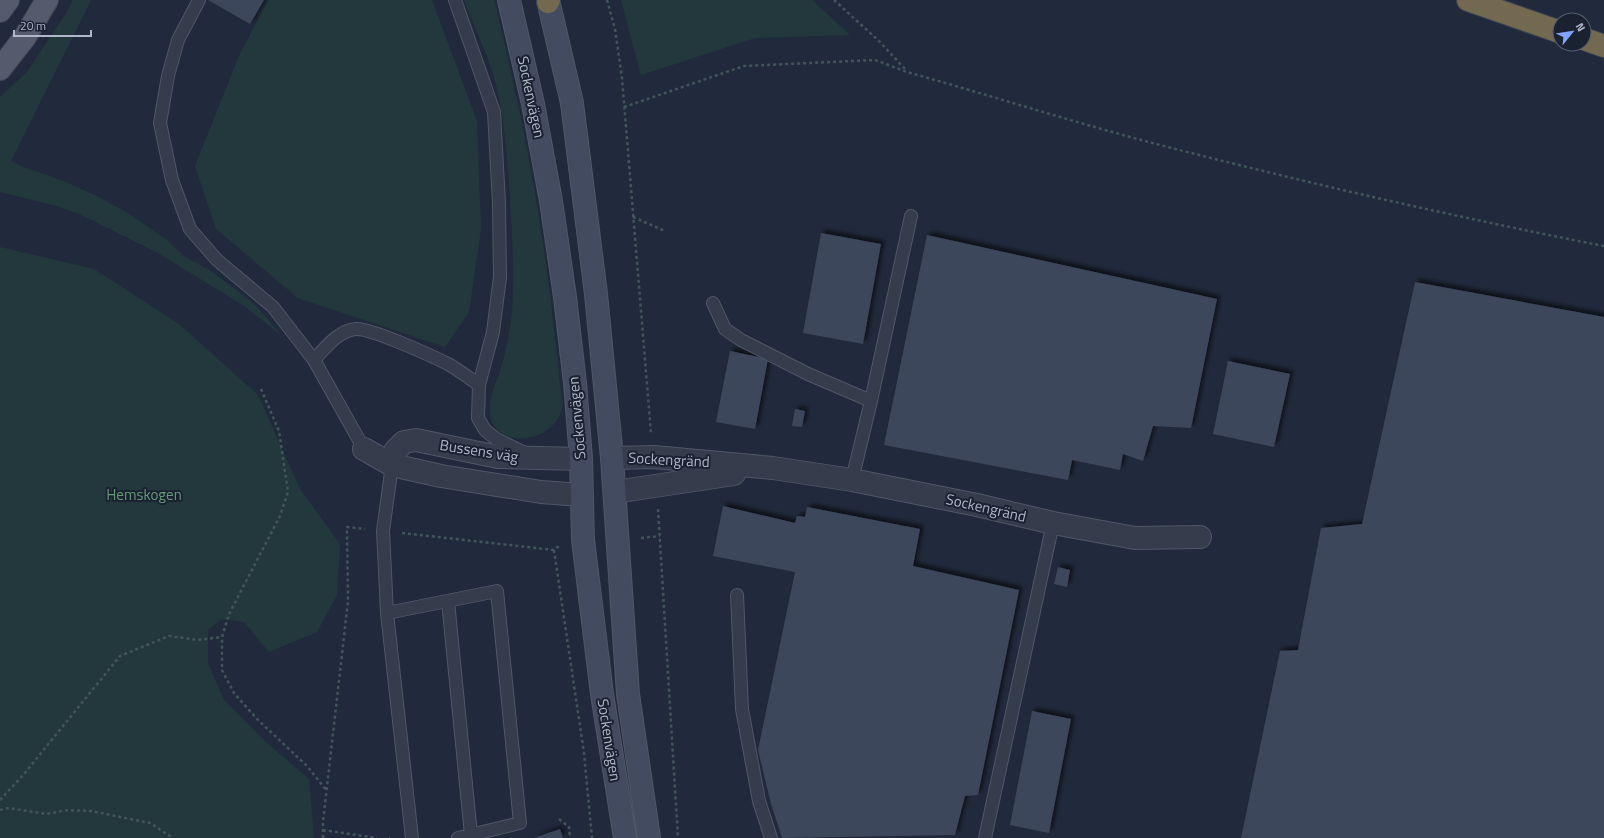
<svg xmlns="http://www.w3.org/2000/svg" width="1604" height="838" font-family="'Titillium Web',sans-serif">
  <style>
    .green { fill: #23383d }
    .building { fill: #3d465c; filter: url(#shadow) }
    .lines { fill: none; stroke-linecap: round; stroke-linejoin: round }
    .service-casing { stroke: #505767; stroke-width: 14 }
    .minor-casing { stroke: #505767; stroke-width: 24 }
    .secondary-casing { stroke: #505767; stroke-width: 24 }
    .primary-casing { stroke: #3e4555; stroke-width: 24 }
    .motorway-casing { stroke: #3d4454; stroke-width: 24 }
    .path { stroke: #41555a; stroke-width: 2.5; stroke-dasharray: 3 3; stroke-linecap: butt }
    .service { stroke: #353c4c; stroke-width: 12 }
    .minor { stroke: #353c4c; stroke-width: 22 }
    .secondary { stroke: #434b60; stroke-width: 22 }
    .primary { stroke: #535b6c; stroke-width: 22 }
    .motorway { stroke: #736951; stroke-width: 22 }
    .labels { text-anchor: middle; stroke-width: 4; stroke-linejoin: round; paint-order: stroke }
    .street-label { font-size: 15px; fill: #b0b7c8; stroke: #1a2131 }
    .park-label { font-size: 15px; fill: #669a77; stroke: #1a2131 }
  </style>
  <defs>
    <filter id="shadow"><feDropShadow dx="3.5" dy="-3.5" stdDeviation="2" flood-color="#0009"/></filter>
  </defs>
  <rect width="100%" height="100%" fill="#212a3c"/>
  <path class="green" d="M73,0h18l-80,161 12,6 38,13 36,16 32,18 38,26 17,16 30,17 26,20 18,15 24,28 -36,-29 -88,-54 -79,-39 -22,-8 -57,-14v-95l27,-25 38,-57z
    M268,0h164l45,121 4,108 -12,83 -24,35 -147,-49 -82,-69 -21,-63 44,-110z
    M464,0h30c27,109 48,217 60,329 2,18 4,37 6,56 1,7 3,16 2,23 -7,35 -67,43 -72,6 -2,-18 8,-34 12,-50 5,-16 8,-34 10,-51 3,-39 0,-78 -2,-117 -3,-38 -5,-76 -14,-112 -7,-27 -22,-58 -32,-84z
    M621,0h191l38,35 -95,3 -114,37z
    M0,247l94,22 85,55 79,71 42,94 40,55 -3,51 -20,37 -48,20 -25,-30 -22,-3 -14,11v33l16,37 43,43 42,36 5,59h-314z"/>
  <path class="building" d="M208,0h56l-14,24z
    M821,233l60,11 -18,100 -60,-11z
    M927,235l290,64 -26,129 -38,-2 -10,35 -20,-7 -3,16 -48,-10 -4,20 -184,-35z
    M1415,282l189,35v521h-363l39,-187 18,-1 23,-122 41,-4z
    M730,351l38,8 -13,70 -39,-7z
    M1228,361l62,13 -16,73 -61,-13z
    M795,409l10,2 -3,16 -10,-1z
    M723,506l72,17 2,-7 8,1 2,-10 113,22 -7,37 106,24 -41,205 -13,1 -10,39 -173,3 -11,-34 -13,-54 37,-178 -82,-16z
    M1058,567l12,3 -3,17 -13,-3z
    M1032,711l39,8 -22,114 -39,-8z
    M560,829l3,9h-29z"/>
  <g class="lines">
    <defs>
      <path id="service" d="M199,0l-21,40 -10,36 -8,47 12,57 18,49 27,31 56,47 41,53 50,89
        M455,0l39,112 5,91 1,74 -7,55 -14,53 -1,33 7,12 11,9 29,14
        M713,303l12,26 16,11 67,34 63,27
        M314,360c11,-12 25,-30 42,-31 15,-1 76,27 92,35 11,6 21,14 31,21
        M392,465l-9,66 4,82 25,225
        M852,480l19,-79 40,-185
        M737,595l5,114 17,92 12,37
        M448,601l23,234
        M387,613l110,-22 23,232 -62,15
        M985,838l68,-315"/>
      <path id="minor" d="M364,449l28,16 49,11 100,16 41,3
        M612,458l42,-1 119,11 79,12 125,25 76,18 82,15 65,-1
        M392,465l3,-14 9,-9 12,-2 82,17 83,2
        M615,492l119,-18"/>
      <path id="secondary" d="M509,0l24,104 18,97 14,96 10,86 6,76 2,81 19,154 23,144
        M548,0l24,103 24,191 16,164 16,236 21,144"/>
      <path id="primary" d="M0,11l8,-11
        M0,69l25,-32 22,-37"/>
      <path id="motorway" d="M1468,0l92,32
        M548,2l1,-2
        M1584,39l20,7"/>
    </defs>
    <use href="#service" class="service-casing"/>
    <use href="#minor" class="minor-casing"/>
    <use href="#secondary" class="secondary-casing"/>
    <use href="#primary" class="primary-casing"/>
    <use href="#motorway" class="motorway-casing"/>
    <path class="path" d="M607,0l8,29 7,49 29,355
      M834,0l45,41 28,30
      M624,107l120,-41 131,-6 32,12c85,24 169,51 253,73 147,38 295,72 444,101
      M633,217l32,14
      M261,389l18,42 9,61 -8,24 -51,98 -7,23v33l12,23 23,26 50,47 20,25
      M658,509l20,329
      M402,533l152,17 5,-4
      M641,538l19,-2
      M554,550l30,203 8,85
      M0,800l24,-26 96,-118 49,-20 29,4 24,-3
      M0,810l9,-2 37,6 22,-4 23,1 59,12 23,15
      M559,819l10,8 1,11
      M323,830l54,8
      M323,838v-16l25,-221 -1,-74 18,2
      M389,838h1"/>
    <use href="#service" class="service"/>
    <use href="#minor" class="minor"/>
    <use href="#secondary" class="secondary"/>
    <use href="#primary" class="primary"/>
    <use href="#motorway" class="motorway"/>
  </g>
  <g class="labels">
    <g class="street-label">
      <text transform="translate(531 97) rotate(78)" y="5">Sockenvägen</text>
      <text transform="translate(577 418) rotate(-95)" y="5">Sockenvägen</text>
      <text transform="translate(479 451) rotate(9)" y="5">Bussens väg</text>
      <text transform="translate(669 460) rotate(3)" y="5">Sockengränd</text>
      <text transform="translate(986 508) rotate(13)" y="5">Sockengränd</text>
      <text transform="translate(609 740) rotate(81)" y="5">Sockenvägen</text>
    </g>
    <g class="park-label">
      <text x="144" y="500">Hemskogen</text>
    </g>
  </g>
  <g transform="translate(1572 32) rotate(60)"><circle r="19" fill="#1a2131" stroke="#565d6d"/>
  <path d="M0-3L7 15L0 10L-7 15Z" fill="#80a4fe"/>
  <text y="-6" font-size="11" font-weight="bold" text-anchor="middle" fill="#b0b7c8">N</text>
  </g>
  <path d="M14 30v6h77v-6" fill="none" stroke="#b0b7c8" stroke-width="2"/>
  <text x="20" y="30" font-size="12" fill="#b0b7c8" stroke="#1a2131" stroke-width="3" paint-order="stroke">20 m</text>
</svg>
